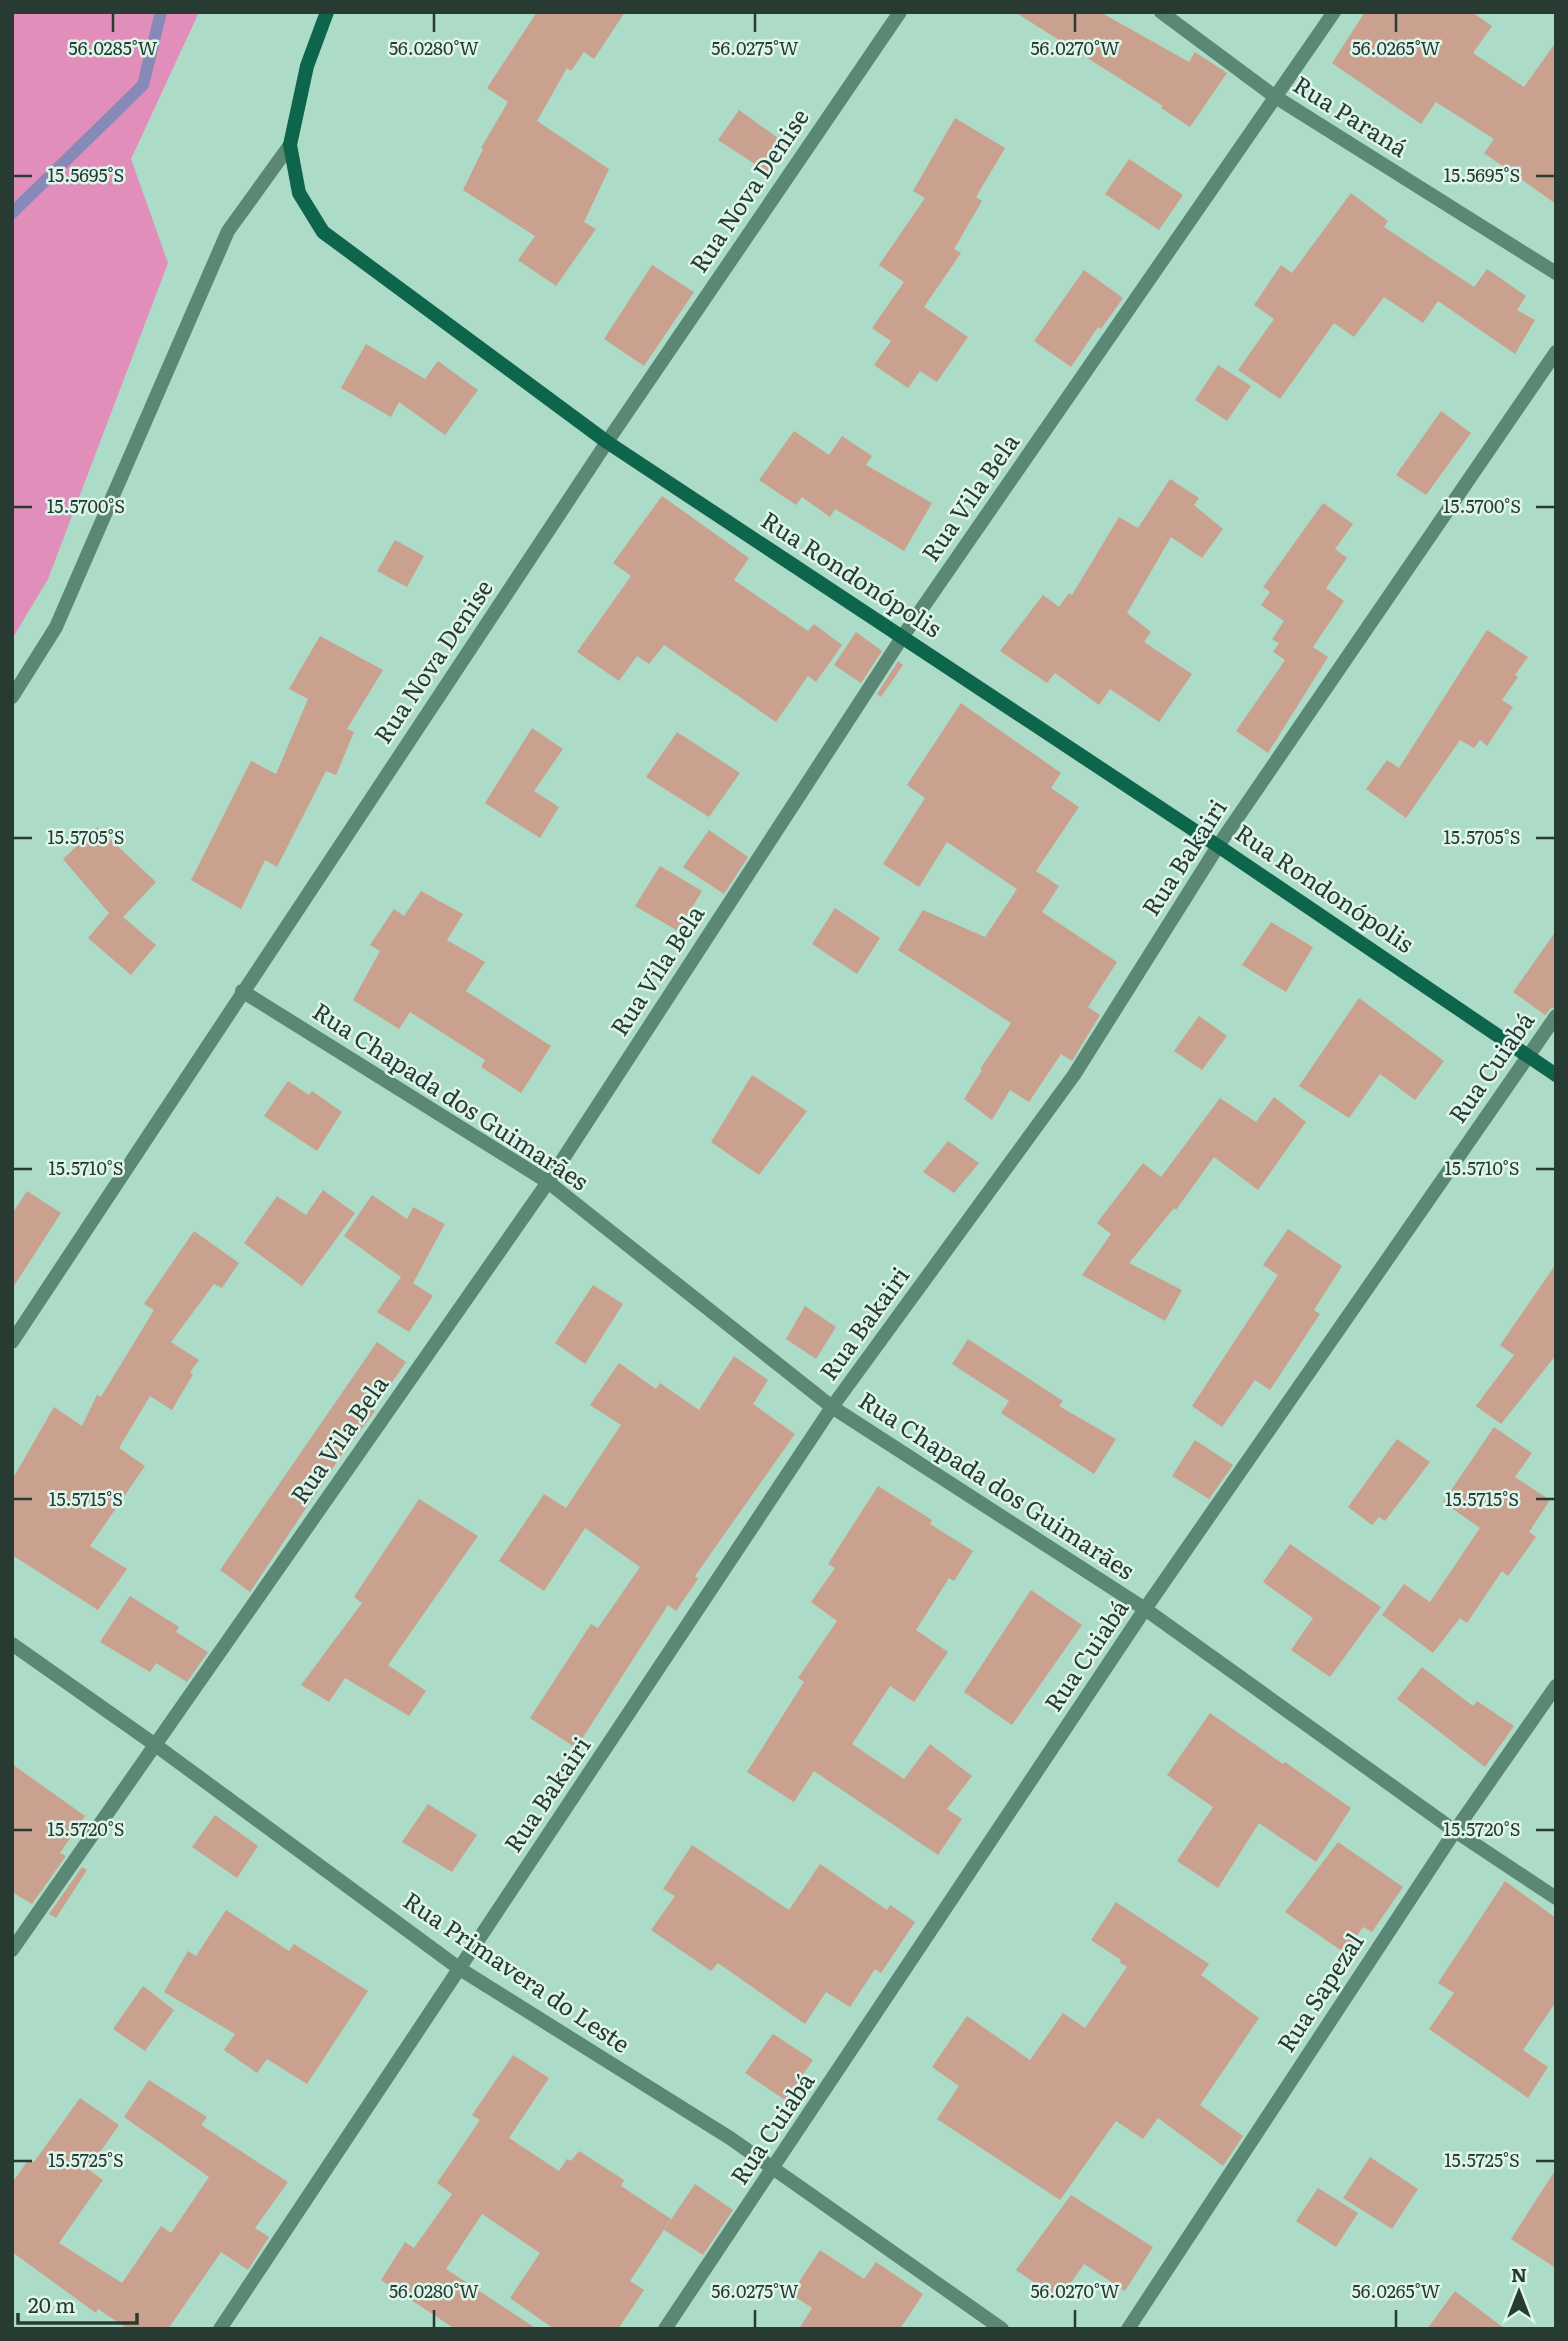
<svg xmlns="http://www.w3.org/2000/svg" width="1568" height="2341" font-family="Literata,serif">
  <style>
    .green { fill: #e18fba }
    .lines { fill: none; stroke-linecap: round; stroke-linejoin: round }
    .stream { stroke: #8789b9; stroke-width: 12 }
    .building { fill: #caa18e }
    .street { stroke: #5a8875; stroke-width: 14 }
    .secondary { stroke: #0d654b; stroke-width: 14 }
    .ticks { fill: none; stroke: #283b33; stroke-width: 2.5 }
    .labels { text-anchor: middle; stroke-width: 5; stroke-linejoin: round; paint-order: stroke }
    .street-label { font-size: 24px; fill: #283b33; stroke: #def5eb }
    .ticks-label { font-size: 18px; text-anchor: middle; fill: #283b33; stroke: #def5eb; stroke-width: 5; stroke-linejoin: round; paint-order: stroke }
  </style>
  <rect width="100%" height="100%" fill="#acdbc7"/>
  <path class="green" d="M12,12h187l-68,147 37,104 -120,316 -36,60z"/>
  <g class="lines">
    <path class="stream" d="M12,213l131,-128 18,-73"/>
  </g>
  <path class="building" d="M537,12h88l-31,47 -10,-7 -13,19 -4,-3 -30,53 72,48 -25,53 12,7 -40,57 -38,-26 17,-24 -72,-46 20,-41 -2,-1 27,-46 -21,-14z
    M1015,12h85l89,50 6,-10 32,21 -37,54 -29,-19 2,-2z
    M1365,12h107l20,14 -19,27 51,34 32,-45v162l-72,-51 10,-14 -58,-37 -15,22 -89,-61z
    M739,110l46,33 -18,29 -49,-32z
    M955,118l50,30 -29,49 6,4 -28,48 7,4 -37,54 44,30 -31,45 -17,-11 -12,17 -34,-23 17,-24 -19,-13 32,-46 -25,-17 46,-67 -12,-7z
    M1129,159l54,36 -24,35 -54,-36z
    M1351,193l37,28 -4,6 90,60 13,-18 39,27 -9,14 18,10 -20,34 -77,-53 -15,22 -39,-26 -30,40 -20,-14 -54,76 -42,-29 36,-51 -20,-14 27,-40 11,8z
    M652,265l42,27 -50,74 -40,-27z
    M1084,270l39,28 -22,31 -3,-2 -27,40 -37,-26z
    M366,344l59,35 13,-18 40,29 -33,45 -46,-33 -8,15 -50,-29z
    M1218,365l33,21 -24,35 -32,-21z
    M1441,411l30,22 -45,62 -30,-20z
    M794,431l35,24 13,-19 30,20 -6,9 66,38 -28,48 -69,-42 -5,8 -28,-20 -6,8 -37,-25z
    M1170,479l29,19 -5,7 29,24 -21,29 -31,-21 -44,76 24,19 -7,10 48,32 -33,48 -49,-33 -11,16 -44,-32 -8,10 -47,-32 43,-56 16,12 10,-14 3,2 47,-78 19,11z
    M662,496l87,62 -15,22 74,51 6,-7 28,21 -26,37 -8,-6 -32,46 -112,-77 -15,19 -12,-8 -18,25 -42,-29 54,-76 -18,-13z
    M1323,503l30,21 -18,25 12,9 -21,30 18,13 -31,46 15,10 -60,96 -32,-22 49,-71 -12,-8 6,-9 -7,-4 12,-18 -23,-16 9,-13 -7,-5z
    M395,540l29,16 -17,31 -30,-16z
    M1487,630l41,27 -13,18 3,2 -16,23 11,7 -26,39 -7,-6 -6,8 -14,-8 -54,78 -40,-29 21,-29 12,8z
    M856,632l26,19 -21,32 -27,-18z
    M320,636l63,34 -36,59 7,3 -18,43 -10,-4 -49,96 -12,-7 -24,49 -50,-29 60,-119 25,13 32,-75 -19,-10z
    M898,661l5,4 -22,32 -4,-3z
    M961,703l100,70 -10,15 28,19 -43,64 23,15 -17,26 75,50 -29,45 12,8 -28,46 -11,-7 -32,48 -19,-12 -18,30 -28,-21 18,-29 -2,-1 31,-46 -113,-73 25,-40 62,27 32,-48 -70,-47 -28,45 -36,-23 42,-66 -18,-13z
    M532,728l31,21 -29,42 25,16 -19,31 -55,-35z
    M677,732l63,41 -31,44 -63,-40z
    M97,827l59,55 -33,35 33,28 -25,30 -43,-37 21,-25 -46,-54z
    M709,830l39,27 -24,37 -41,-27z
    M660,866l42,25 -24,40 -43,-25z
    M421,891l42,23 -16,26 38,22 -19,29 85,55 -30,47 -40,-26 4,-7 -75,-48 -11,17 -46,-29 27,-49 -10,-6 24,-36 10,7z
    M835,908l45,30 -23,36 -45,-30z
    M1271,922l42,25 -27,45 -44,-27z
    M1556,931v76l-5,1 -6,7 -32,-23z
    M1359,998l85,63 -29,39 -35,-26 -31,44 -50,-32z
    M1199,1016l28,20 -25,34 -28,-19z
    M752,1075l55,36 -48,64 -48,-33z
    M288,1081l21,14 3,-4 30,21 -25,39 -53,-35z
    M1274,1097l32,25 -48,68 -44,-33 -38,53 -2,-2 -45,55 53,27 -17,31 -83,-46 29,-41 -14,-11 46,-60 18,14 59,-79 36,24z
    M948,1141l31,22 -25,30 -31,-21z
    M323,1190l32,23 -53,73 -58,-43 33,-47 29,19z
    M27,1191l34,22 -49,76v-75z
    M372,1195l35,24 6,-12 32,17 -32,59 20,13 -24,36 -32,-20 24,-35 -57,-41z
    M1288,1229l54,37 -28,44 6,4 -50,76 -15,-10 -33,47 -30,-21 86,-131 -15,-10z
    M194,1231l45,32 -17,25 -8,-4 -43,58 28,18 -9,12 3,2 -21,36 -22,-14 -31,52 26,18 -55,80 37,23 -29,41 -86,-55v-75l42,-73 28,19 15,-31 4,2 53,-87 -10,-6z
    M1556,1264v91l-55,69 -25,-18 38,-51 -14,-10z
    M593,1285l30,19 -38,60 -30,-21z
    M805,1306l31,21 -20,32 -30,-20z
    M968,1339l95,62 -4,5 57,33 -22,35 -93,-61 8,-12 -57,-37z
    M377,1342l29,20 -33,48 2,1 -21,28 -1,-1 -103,154 -30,-22z
    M734,1356l34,24 -15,24 42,30 -100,142 3,3 -22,32 -8,-6 -92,143 -46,-30 61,-94 7,4 42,-61 -55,-39 -41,63 -45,-30 45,-67 22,14 55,-83 -31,-20 29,-42 37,26 4,-6 39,27z
    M1494,1427l38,26 -17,24 35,23 -21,32 7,5 -28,39 -6,-5 -35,52 -7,-5 -27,35 -51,-38 22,-31 26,18 50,-74 -37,-26z
    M1397,1439l33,23 -45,59 -6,-4 -7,8 -24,-18z
    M1195,1440l38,25 -24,34 -37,-23z
    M878,1486l54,34 -2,4 43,27 -19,30 -5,-3 -33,52 32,22 -34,50 -24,-16 -38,58 52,35 26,-35 42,32 -25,33 15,10 -24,36 -124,-84 -20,31 -47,-30 57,-90 -6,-4 39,-57 -26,-19 24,-34 -7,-4z
    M419,1499l59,37 -90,129 38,26 -17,25 -64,-38 -16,24 -28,-17 61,-82 -8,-6z
    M1290,1544l91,63 -51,70 -39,-27 22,-32 -50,-36z
    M1031,1590l51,35 -70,100 -48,-33z
    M130,1596l49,31 -3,5 32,20 -21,30 -31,-19 -6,9 -50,-30z
    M1422,1667l51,39 4,-5 37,25 -29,41 -88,-68z
    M1210,1713l73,51 2,-2 66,46 -35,54 -57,-39 -41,65 -41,-27 36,-54 -46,-32z
    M12,1764l73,52 -25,37 6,3 -34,48 -20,-12z
    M428,1804l49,31 -25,37 -50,-30z
    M215,1815l43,31 -21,32 -45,-31z
    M1338,1842l65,45 -31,45 -9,-5 -18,26 -60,-41z
    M692,1845l97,65 31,-46 67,46 3,-5 25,17 -34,51 -6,-4 -25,38 -24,-15 -21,32 -87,-61 -7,8 -60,-41 24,-34 -12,-7z
    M82,1867l5,3 -31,48 -7,-4z
    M1505,1881l51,37v84l-33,48 25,17 -20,31 -99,-69 25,-36 -16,-10z
    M1116,1902l93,62 -8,11 58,43 -59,87 43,31 -20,30 -65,-48 -15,21 -27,-18 -56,79 -123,-81 22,-33 -27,-19 35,-51 63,44 33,-47 22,15 42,-61 -8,-5 2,-2 -30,-20z
    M226,1910l63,41 5,-7 74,47 -61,93 -40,-25 -10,14 -33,-23 11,-16 -71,-42 24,-41 8,5z
    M143,1986l31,24 -29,41 -32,-22z
    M773,2034l40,26 -28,40 -40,-27z
    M513,2055l36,23 -40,60 50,33 8,-12 4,2 8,-10 45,29 -3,6 50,33 -41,62 14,9 -26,39h-64l-44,-31 30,-45 -58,-39 -36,55 91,60h-82l-74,-49 24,-38 9,6 38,-54 -15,-11 43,-63 -8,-5z
    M149,2080l58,37 -6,8 87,57 -33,46 14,9 -21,33 -27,-18 -53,77h-40l-30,-20 -2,4 -84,-61v-69l17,-24 5,3 46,-64 39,27 -31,44 15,11 -44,63 63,40 39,-57 10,7 38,-56 -85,-60z
    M1370,2157l48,32 -26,40 -49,-31z
    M1556,2169v99l-45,-29z
    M695,2184l38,26 -30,45 -39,-25z
    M1318,2188l40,25 -22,34 -40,-26z
    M1071,2195l82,52 -28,44 -41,-27 -25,36 -43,-30z
    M820,2250l44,29 12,-17 47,32 -23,35h-101l13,-21 -21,-14z
    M1455,2291l50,38h-78z"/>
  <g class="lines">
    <path class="street" d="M1161,12l113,84 282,177
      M12,697l44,-70 172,-396 62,-86
      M242,991l306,191 284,225 313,202 310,222 101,67
      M12,1342l595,-900 293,-430
      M12,1644l142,100 306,225 270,169 272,191
      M12,1950l536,-768 355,-546 431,-624
      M220,2329l612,-922 242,-332 144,-229 338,-494
      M665,2329l480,-720 411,-593
      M1128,2329l327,-498 101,-145"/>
    <path class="secondary" d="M327,12l-20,54 -17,79 9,48 24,39 284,210 611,404 338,229"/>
  </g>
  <path class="ticks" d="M113,14v18M434,14v18M755,14v18M1075,14v18M1396,14v18M14,176h18M1536,176h18M14,507h18M1536,507h18M14,838h18M1536,838h18M14,1169h18M1536,1169h18M14,1499h18M1536,1499h18M14,1830h18M1536,1830h18M14,2161h18M1536,2161h18M434,2310v17M755,2310v17M1075,2310v17M1396,2310v17"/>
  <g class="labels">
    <g class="street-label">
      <text transform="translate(1350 117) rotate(32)" y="8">Rua Paraná</text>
      <text transform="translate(750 191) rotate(-56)" y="8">Rua Nova Denise</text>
      <text transform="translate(971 498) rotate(-55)" y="8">Rua Vila Bela</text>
      <text transform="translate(851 575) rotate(33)" y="8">Rua Rondonópolis</text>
      <text transform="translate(434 662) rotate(-56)" y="8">Rua Nova Denise</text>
      <text transform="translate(1185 858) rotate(-57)" y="8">Rua Bakairi</text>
      <text transform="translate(1324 889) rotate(34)" y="8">Rua Rondonópolis</text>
      <text transform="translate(658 971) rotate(-57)" y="8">Rua Vila Bela</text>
      <text transform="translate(1492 1068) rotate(-55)" y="8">Rua Cuiabá</text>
      <text transform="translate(450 1097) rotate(33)" y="8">Rua Chapada dos Guimarães</text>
      <text transform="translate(865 1324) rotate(-54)" y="8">Rua Bakairi</text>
      <text transform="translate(340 1440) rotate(-55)" y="8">Rua Vila Bela</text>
      <text transform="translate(996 1486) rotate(33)" y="8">Rua Chapada dos Guimarães</text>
      <text transform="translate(1087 1656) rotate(-56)" y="8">Rua Cuiabá</text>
      <text transform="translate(548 1795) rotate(-56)" y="8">Rua Bakairi</text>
      <text transform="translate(516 1973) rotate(34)" y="8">Rua Primavera do Leste</text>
      <text transform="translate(1321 1993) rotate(-57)" y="8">Rua Sapezal</text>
      <text transform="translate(773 2129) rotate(-56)" y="8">Rua Cuiabá</text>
    </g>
  </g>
  <g class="ticks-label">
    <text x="113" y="55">56.0285°W</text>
    <text x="434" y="55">56.0280°W</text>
    <text x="755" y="55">56.0275°W</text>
    <text x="1075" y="55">56.0270°W</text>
    <text x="1396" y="55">56.0265°W</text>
    <text x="86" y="182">15.5695°S</text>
    <text x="1482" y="182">15.5695°S</text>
    <text x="86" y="513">15.5700°S</text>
    <text x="1482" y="513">15.5700°S</text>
    <text x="86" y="844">15.5705°S</text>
    <text x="1482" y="844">15.5705°S</text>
    <text x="86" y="1175">15.5710°S</text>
    <text x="1482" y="1175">15.5710°S</text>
    <text x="86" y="1506">15.5715°S</text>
    <text x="1482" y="1506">15.5715°S</text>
    <text x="86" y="1836">15.5720°S</text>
    <text x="1482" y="1836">15.5720°S</text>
    <text x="86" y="2167">15.5725°S</text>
    <text x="1482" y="2167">15.5725°S</text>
    <text x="434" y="2298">56.0280°W</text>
    <text x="755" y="2298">56.0275°W</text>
    <text x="1075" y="2298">56.0270°W</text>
    <text x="1396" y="2298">56.0265°W</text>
  </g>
  <rect width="1568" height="2341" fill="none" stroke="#283b33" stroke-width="28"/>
  <g transform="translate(1519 2292)" stroke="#def5eb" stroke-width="5" paint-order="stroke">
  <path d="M0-5L12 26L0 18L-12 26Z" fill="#283b33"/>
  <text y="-10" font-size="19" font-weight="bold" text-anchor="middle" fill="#283b33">N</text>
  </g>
  <path d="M18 2313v10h119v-10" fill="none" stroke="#283b33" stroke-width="3.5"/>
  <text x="28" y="2313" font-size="21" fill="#283b33" stroke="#def5eb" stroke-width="5" paint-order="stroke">20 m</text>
</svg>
